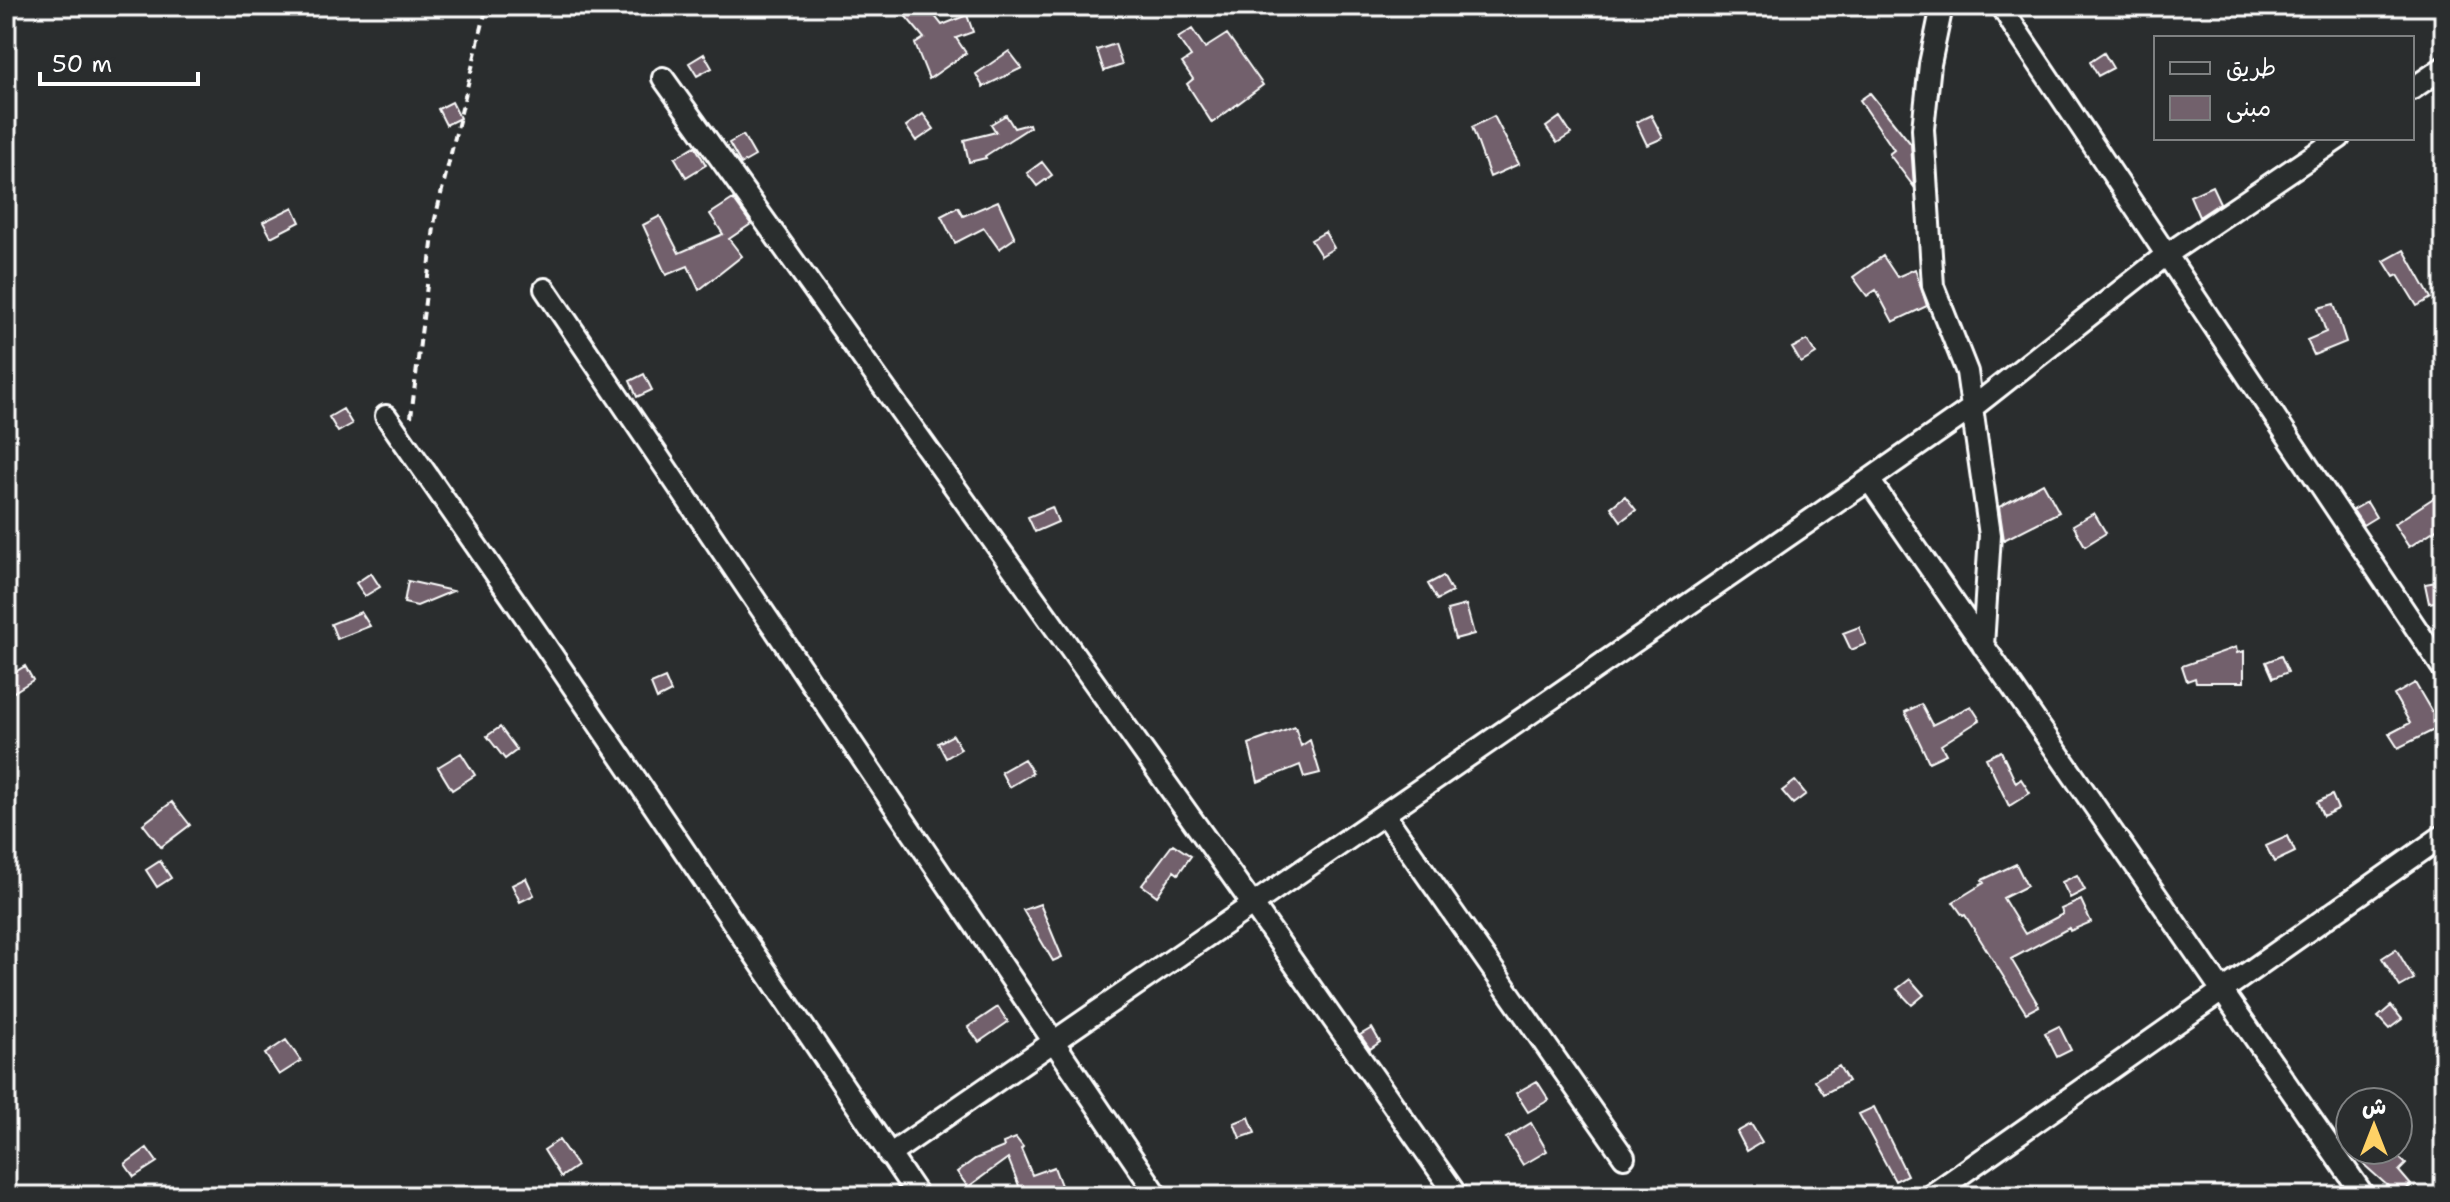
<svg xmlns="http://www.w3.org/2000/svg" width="2450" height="1202" font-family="'Shantell Sans','Playpen Sans Arabic',sans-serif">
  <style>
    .building { fill: #72616c; stroke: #fff; stroke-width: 2 }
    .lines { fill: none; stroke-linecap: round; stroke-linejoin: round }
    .street-casing { stroke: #fff; stroke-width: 26 }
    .path { stroke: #fff; stroke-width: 4; stroke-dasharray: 8 6; stroke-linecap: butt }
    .street { stroke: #2a2d2e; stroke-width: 20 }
  </style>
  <rect width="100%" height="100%" fill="#2a2d2e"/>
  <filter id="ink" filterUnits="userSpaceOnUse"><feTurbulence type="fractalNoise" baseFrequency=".0125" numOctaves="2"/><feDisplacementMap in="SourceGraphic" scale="16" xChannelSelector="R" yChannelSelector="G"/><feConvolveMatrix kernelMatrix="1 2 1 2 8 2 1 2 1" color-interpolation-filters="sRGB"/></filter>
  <g filter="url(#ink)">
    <path class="building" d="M897,6h30l15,19 25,-10 6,17 -17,6 10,15 -37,26 -14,-35 9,-6z
      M1192,29l13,19 22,-14 36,51 -51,38 -25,-39 6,-5 -11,-16 9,-6 -13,-19z
      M1115,44l7,21 -18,6 -7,-21z
      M1009,51l13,17 -39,19 -7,-13z
      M2104,53l9,15 -15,8 -8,-14z
      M704,54l8,14 -15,8 -8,-13z
      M1870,93l41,51 3,43 -25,-33 5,-4 -34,-50z
      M452,102l8,16 -14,7 -8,-16z
      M923,114l11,15 -18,12 -10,-15z
      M1006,115l8,13 15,-4 1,3 -45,29 1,2 -17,4 -5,-22 32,-8 -5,-8z
      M1651,115l12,23 -16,7 -11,-23z
      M1494,116l25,48 -29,13 -18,-50z
      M1560,117l11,17 -14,9 -11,-16z
      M743,135l12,21 -14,8 -12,-21z
      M695,146l11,19 -20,12 -11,-19z
      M1042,162l10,13 -15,11 -10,-13z
      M2212,186l8,17 -21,14 -9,-21z
      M733,199l18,25 -22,15 13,17 -43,34 -11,-24 -22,9 -23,-50 17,-9 19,37 44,-19 -13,-20z
      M998,201l17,37 -16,11 -15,-21 -29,15 -14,-27 17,-9 5,9z
      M293,207l7,15 -29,15 -8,-15z
      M1325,232l9,16 -13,8 -10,-16z
      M2404,250l27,48 -14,8 -19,-31 -4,2 -10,-16z
      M1883,256l14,21 18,-8 12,37 -34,16 -17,-32 -9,6 -14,-19z
      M2334,304l12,38 -32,13 -7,-15 19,-8 -8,-24z
      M1807,340l9,14 -15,9 -9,-15z
      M644,374l8,16 -15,7 -7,-16z
      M343,409l9,15 -14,8 -9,-15z
      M2043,483l16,29 -55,28 -5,-33z
      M2444,491v33l-35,23 -15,-23z
      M1625,496l11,14 -15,11 -10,-14z
      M2367,502l9,15 -13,8 -10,-15z
      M1052,507l6,15 -23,10 -7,-15z
      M2094,513l12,20 -21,13 -12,-21z
      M371,573l9,14 -15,9 -9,-13z
      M1443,576l9,16 -15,8 -9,-16z
      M408,581l45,10 -36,15 -13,-3z
      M2442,581l2,19 -15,3 -4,-19z
      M1466,605l8,29 -19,5 -8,-29z
      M361,612l9,14 -33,13 -6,-15z
      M1859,627l7,17 -15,6 -8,-17z
      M2236,647l1,6 7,-2v31h-48l-1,-4 -8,3 -5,-15z
      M2281,656l7,16 -15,6 -7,-16z
      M25,666l8,14 -27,17v-19z
      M665,678l6,14 -14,7 -6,-15z
      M2415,683l17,29 5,-3 7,16 -46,23 -9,-14 21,-11 -16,-28z
      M1921,704l11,21 39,-19 9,14 -39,25 5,9 -17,8 -24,-50z
      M500,727l17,23 -12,9 -18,-23z
      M1295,727l6,19 9,-6 10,33 -16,4 -4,-12 -42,17 -9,-38z
      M953,735l8,14 -15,9 -8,-15z
      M2001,751l15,32 5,-4 9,14 -21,13 -23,-48z
      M461,753l14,22 -23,15 -14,-23z
      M1024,759l9,14 -24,14 -8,-15z
      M1795,781l11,13 -13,10 -11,-13z
      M2332,795l6,14 -15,7 -6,-14z
      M172,802l18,23 -29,22 -18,-23z
      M2288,836l7,16 -21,10 -8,-16z
      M1173,844l18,12 -13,18 -4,-3 -17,25 -15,-11z
      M160,861l11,17 -14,9 -11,-17z
      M2016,864l11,22 -24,12 22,36 38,-20 -2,-5 20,-9 10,22 -21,9 -1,-3 -58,31 28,47 -13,7 -61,-98 -2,1 -10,-14 31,-19 -2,-3z
      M2077,875l8,15 -15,8 -8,-16z
      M526,878l8,17 -14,7 -8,-17z
      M1040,904l22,53 -9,4 -30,-51z
      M2396,949l18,30 -14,8 -18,-29z
      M1910,979l14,16 -12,10 -15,-16z
      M2391,1006l11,13 -13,10 -11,-12z
      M998,1007l10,15 -29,20 -11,-15z
      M2059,1026l12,24 -14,7 -12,-24z
      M1372,1028l8,14 -10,7 -10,-14z
      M286,1040l15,21 -22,14 -14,-21z
      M1839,1066l9,15 -24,13 -9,-14z
      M1537,1081l12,19 -21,12 -12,-19z
      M1874,1107l33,68 -12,6 -36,-67z
      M1249,1117l6,16 -15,5 -6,-15z
      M1531,1123l16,28 -24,14 -17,-27z
      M1751,1124l11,18 -15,9 -10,-19z
      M1016,1138l7,9 -2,2 11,26 22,-8 11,29h-42l-15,-38 -40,29 -11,-15 18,-13 29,-12 -1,-4z
      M559,1140l18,26 -16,11 -17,-27z
      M147,1148l10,14 -23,15 -9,-13z
      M2375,1150h16l15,14 -7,7 12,14 -12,11 -37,-33z"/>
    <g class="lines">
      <defs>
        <path id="street" d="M1942,6l-12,58 -7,65 10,157 34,86 23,163 -7,111
          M2002,6l11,19 431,645
          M663,78l590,827 204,291
          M2412,89l32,-22
          M545,289l613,907
          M386,416l155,223 377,557
          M1869,480l495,716
          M1384,814l240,343
          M889,1155l980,-675 103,-72 194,-153 173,-117
          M1930,1196l514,-361"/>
      </defs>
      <use href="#street" class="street-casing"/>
      <path class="path" d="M411,417l24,-198 52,-213"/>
      <use href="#street" class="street"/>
    </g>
  </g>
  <rect width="2450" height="1202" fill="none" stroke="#2a2d2e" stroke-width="32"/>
  <rect x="16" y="16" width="2418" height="1170" fill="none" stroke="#fff" stroke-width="3" filter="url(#ink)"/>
  <rect x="2154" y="36" width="260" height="104" fill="#2a2d2e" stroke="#7f8182" stroke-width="2"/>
  <rect x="2170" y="62" width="40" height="12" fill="#2a2d2e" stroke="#7f8182" stroke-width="2"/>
  <text x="2226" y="76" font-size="24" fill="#ffffff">طريق</text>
  <rect x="2170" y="96" width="40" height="24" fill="#72616c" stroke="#7f8182" stroke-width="2"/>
  <text x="2226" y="116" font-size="24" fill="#ffffff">مبنى</text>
  <g transform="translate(2374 1126)"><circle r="38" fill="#2a2d2e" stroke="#7f8182" stroke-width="2"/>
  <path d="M0-6L14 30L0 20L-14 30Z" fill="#ffd166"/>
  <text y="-12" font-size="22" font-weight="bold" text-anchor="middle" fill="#ffffff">ش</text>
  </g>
  <path d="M40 72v12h158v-12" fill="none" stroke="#ffffff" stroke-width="4"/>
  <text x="52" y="72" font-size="24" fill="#ffffff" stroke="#2a2d2e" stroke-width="6" paint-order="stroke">50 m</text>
</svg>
